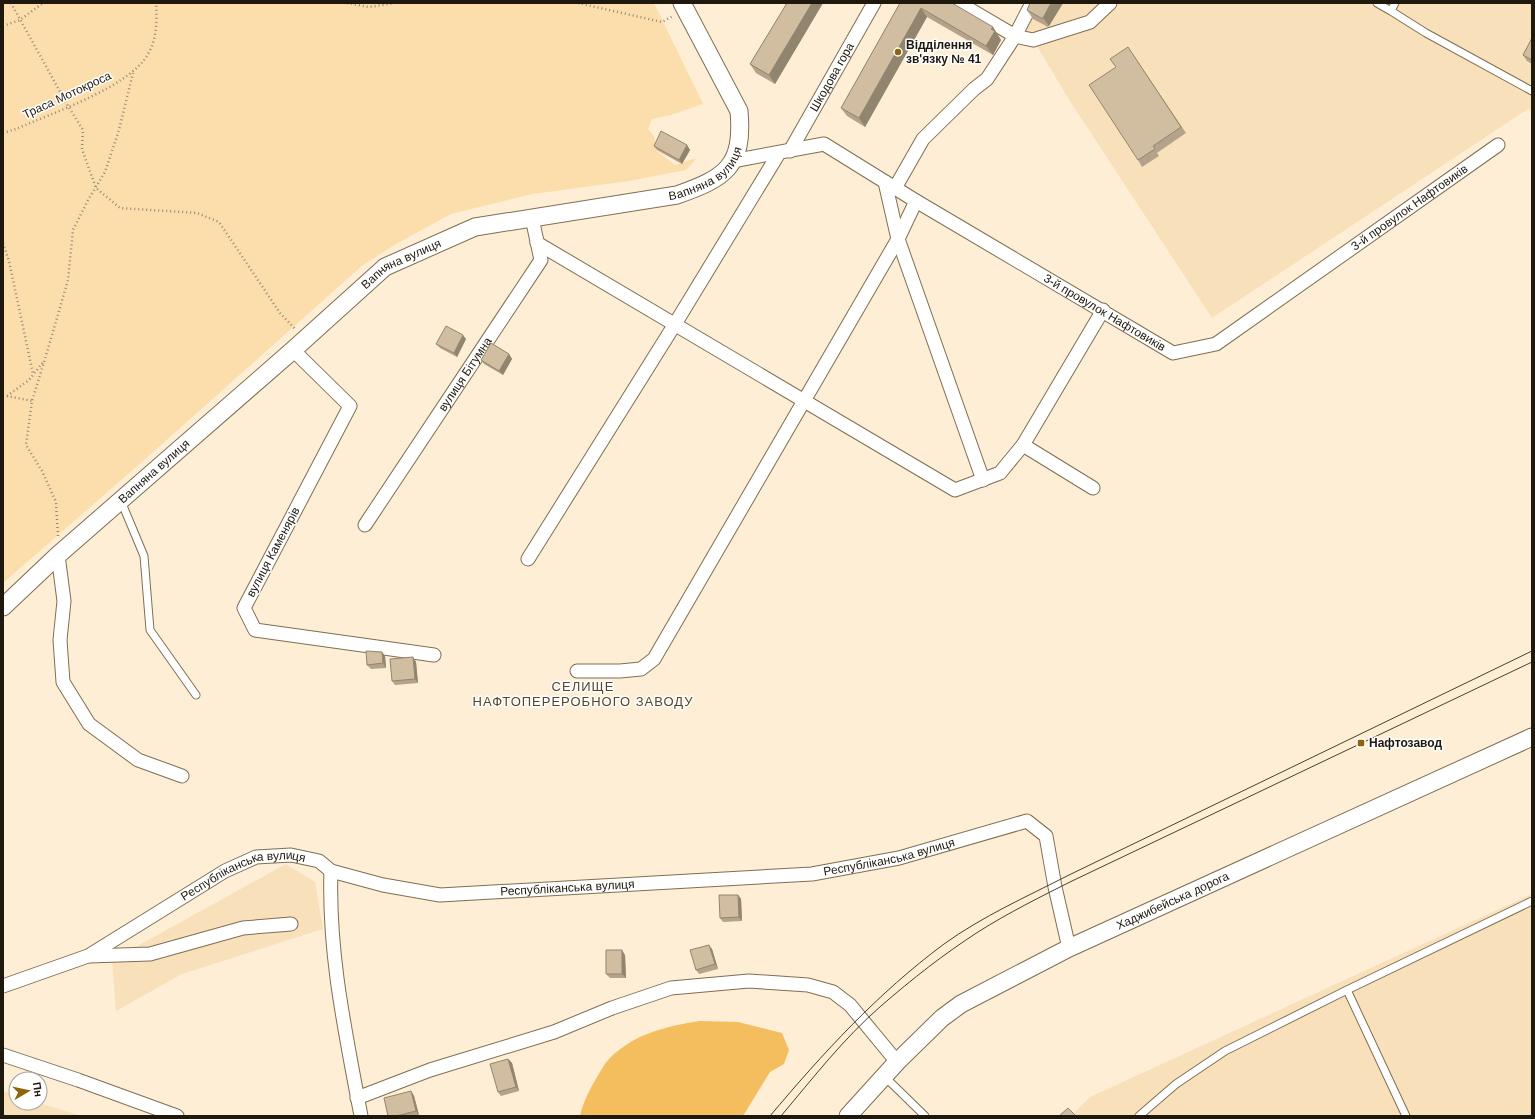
<svg xmlns="http://www.w3.org/2000/svg" width="1535" height="1119" font-family="Helvetica,sans-serif">
  <style>
    .built { fill: #f8e1ba }
    .green { fill: #fcdeac }
    .water { fill: #f4be5f }
    .lines { fill: none; stroke-linecap: round; stroke-linejoin: round }
    .service-casing { stroke: #806e52; stroke-width: 9 }
    .minor-casing { stroke: #806e52; stroke-width: 15 }
    .tertiary-casing { stroke: #806e52; stroke-width: 19 }
    .path { stroke: #958977; stroke-width: 2.5; stroke-dasharray: 1 3; stroke-linecap: butt }
    .service { stroke: #fff; stroke-width: 7 }
    .minor { stroke: #fff; stroke-width: 13 }
    .tertiary { stroke: #fff; stroke-width: 17 }
    .tram { stroke: #494032; stroke-width: 1 }
    .wall { fill: #b4a38a }
    .shaded-wall { fill: #928570 }
    .building { fill: #d1bea0; stroke: #928570 }
    .poi-dot { fill: #8f650b; stroke: #fff; stroke-width: 1.5 }
    .labels { text-anchor: middle; stroke-width: 3; stroke-linejoin: round; paint-order: stroke }
    .poi-label { font-size: 12px; font-weight: bold; fill: #1f180d; stroke: #fff; text-anchor: start }
    .street-label { font-size: 12px; fill: #1f180d; stroke: #fff }
    .neighbourhood-label { font-size: 13px; letter-spacing: 1px; fill: #55452a; stroke: #fff }
  </style>
  <rect width="100%" height="100%" fill="#feeed5"/>
  <path class="built" d="M1031,3h501v109l-4,-3 -316,209 -144,-220 -46,-77z
    M286,864l29,18 8,47 -141,45 -66,37 -4,-51z
    M1532,894v222h-461l19,-19z
    M3,1091l13,4v8h24l41,13h-78z"/>
  <path class="green" d="M3,3h651l49,101 -32,11 -19,4 -4,10 6,7 3,15 18,14 22,-7 -11,12 -57,11 -96,13 -82,20 -55,30 -33,21 -220,196 -140,122z"/>
  <path class="water" d="M700,1021l38,1 44,11 7,17 -5,14 -14,8 -27,44h-163c3,-14 10,-27 17,-39 4,-6 7,-13 12,-18 24,-25 58,-33 91,-38z"/>
  <g class="lines">
    <defs>
      <path id="service" d="M1377,3l14,8
        M1395,3l-4,8 35,22 106,58
        M121,501l23,55 6,74 46,65
        M1347,990l59,126
        M884,1076l41,40
        M1139,1116l37,-32 49,-33 122,-61 185,-89"/>
      <g id="minor">
        <path d="M959,3l56,33 18,4 57,-18 20,-19"/>
        <path id="s1" d="M790,151l84,-148"/>
        <path id="s2" d="M732,161l92,-17 92,57 257,152 43,-9 282,-199"/>
        <path d="M885,182l13,57 85,241"/>
        <path d="M895,188l28,-49 51,-50 13,-10 28,-43 17,-33"/>
        <path d="M537,243l418,247 45,-17 23,-28 80,-135"/>
        <path d="M293,350l57,56 -106,202 11,22 179,25"/>
        <path d="M1023,445l70,43"/>
        <path id="s3" d="M365,525l176,-265 -9,-42"/>
        <path d="M58,555l6,46 -4,39 3,42 26,42 49,36 44,16"/>
        <path d="M528,559l147,-235 104,-171"/>
        <path d="M577,671h43l21,-2 13,-10 244,-420 18,-38"/>
        <path d="M331,871c-3,83 15,164 30,245"/>
        <path d="M89,956l61,-2 93,-26 48,-4"/>
        <path id="s4" d="M3,986l85,-30 137,-85 31,-14 35,-2 28,6 12,10 52,14 57,10 372,-21 87,-16 128,-37 19,15 9,51 14,61"/>
        <path d="M3,1055l75,25 99,36"/>
        <path d="M357,1098l73,-28 124,-38 58,-24 59,-20 78,-7 59,4 25,7 17,13 47,57"/>
      </g>
      <g id="tertiary">
        <path id="s5" d="M3,607l55,-52 235,-205 92,-83 90,-40 202,-32c48,-17 67,-28 62,-84l-57,-108"/>
        <path id="s6" d="M848,1116l49,-54 45,-44 19,-14 108,-56 463,-211"/>
      </g>
    </defs>
    <use href="#service" class="service-casing"/>
    <use href="#minor" class="minor-casing"/>
    <use href="#tertiary" class="tertiary-casing"/>
    <path class="path" d="M11,3l57,103 15,24 -1,19 14,39 24,20 77,5 22,9 61,91 16,17
      M347,3l22,4 26,-4
      M578,3l84,19 11,-6
      M3,26l17,-6 23,-17
      M3,133l13,-4c36,-16 114,-42 132,-75 9,-15 9,-34 8,-51
      M3,243l6,18 24,113
      M7,396l22,-16 15,-19
      M3,397l4,-1 25,5
      M58,536l-2,-34 -14,-31 -16,-26 6,-44 13,-42 23,-79 5,-50 15,-30 17,-28 14,-42 14,-57"/>
    <use href="#service" class="service"/>
    <use href="#minor" class="minor"/>
    <use href="#tertiary" class="tertiary"/>
    <path class="tram" d="M770,1116c53,-63 108,-123 174,-172 39,-28 82,-47 125,-69l463,-224
      M781,1116c32,-38 63,-78 100,-110 31,-27 63,-52 97,-74 30,-19 62,-35 94,-51l460,-219"/>
  </g>
  <path class="wall" d="M787,3h36l-48,81 -19,-11 -6,-9z
    M900,3l93,24 8,13 -8,15 -66,-38 -62,110 -18,-11 -6,-8z
    M1030,3h33l-14,23 -1,1 -15,-8 -6,-9z
    M1532,38v26l-5,-3 -4,-6z
    M1128,47l58,86 -29,20 2,3 -17,11 -4,-7 -22,-93z
    M687,145l3,5 -8,14 -25,-14 -3,-4z
    M466,339l-9,18 -17,-9 -4,-4z
    M509,354l3,5 -9,16 -19,-11 -3,-4z
    M382,652l3,4 1,12 -15,1 -4,-4z
    M413,657l3,5 2,21 -23,2 -3,-4z
    M738,895l3,4 1,22 -19,1 -3,-4z
    M712,949l6,20 -19,5 -3,-4z
    M625,955l1,23h-16l-4,-4z
    M508,1059l4,4 7,28 -18,5 -3,-4z
    M411,1091l3,5 5,19 -3,1h-28z"/>
  <path class="shaded-wall" d="M812,3h11l-48,81 -6,-9z
    M1051,3h12l-14,23 -6,-8z
    M921,8l6,9 -62,110 -6,-9z
    M993,27l8,13 -8,15 -7,-9 5,-17z
    M687,145l3,5 -8,14 -3,-4z
    M463,335l3,4 -9,18 -3,-4z
    M509,354l3,5 -9,16 -4,-4z
    M382,652l3,4 1,12 -3,-5z
    M413,657l3,5 2,21 -3,-4z
    M738,895l3,4 1,22 -3,-4z
    M709,945l3,4 6,20 -3,-5z
    M622,950l3,5 1,23 -4,-4z
    M508,1059l4,4 7,28 -3,-4z
    M411,1091l3,5 5,19 -3,-4z"/>
  <path class="building" d="M787,3h25l-43,72 -19,-11z
    M900,3h52l41,24 -2,2 4,2 -9,15 -65,-38 -62,110 -18,-10z
    M1030,3h21l-8,15h-2l-14,-8z
    M1532,38v22l-9,-5z
    M1128,47l53,80 -28,19 2,3 -17,11 -49,-75 27,-18 -6,-8z
    M661,131l26,14 -8,15 -25,-14z
    M446,326l17,9 -9,18 -18,-9z
    M491,343l18,11 -10,17 -18,-11z
    M366,651l16,1 1,11 -16,2z
    M413,657l2,22 -23,2 -2,-22z
    M719,895h19l1,22 -19,1z
    M709,945l6,19 -19,6 -6,-20z
    M606,950h16v24h-16z
    M508,1059l8,28 -18,5 -8,-28z
    M411,1091l5,20 -20,5h-8l-4,-18z
    M1068,1108l8,8h-17z"/>
  <g class="poi-dot">
    <circle cx="898" cy="52" r="4"/>
    <rect x="1357" y="739" width="8" height="8" rx="2"/>
  </g>
  <g class="labels">
    <g class="poi-label">
      <text x="906" y="49">Відділення<tspan x="906" dy="14">зв'язку № 41</tspan></text>
      <text x="1369" y="747">Нафтозавод</text>
    </g>
    <g class="street-label">
      <text dy="4" stroke="none"><textPath href="#s1" startOffset="85">Шкодова гора</textPath></text>
      <text transform="translate(67 95) rotate(-25)" y="4">Траса Мотокроса</text>
      <text dy="4" stroke="none"><textPath href="#s5" startOffset="851">Вапняна вулиця</textPath></text>
      <text dy="4" stroke="none"><textPath href="#s2" startOffset="781">3-й провулок Нафтовиків</textPath></text>
      <text dy="4" stroke="none"><textPath href="#s5" startOffset="527">Вапняна вулиця</textPath></text>
      <text dy="4" stroke="none"><textPath href="#s2" startOffset="421">3-й провулок Нафтовиків</textPath></text>
      <text dy="4" stroke="none"><textPath href="#s3" startOffset="181">вулиця Бітумна</textPath></text>
      <text dy="4" stroke="none"><textPath href="#s5" startOffset="203">Вапняна вулиця</textPath></text>
      <text transform="translate(273 552) rotate(-62)" y="4">вулиця Каменярів</text>
      <text dy="4" stroke="none"><textPath href="#s4" startOffset="928">Республіканська вулиця</textPath></text>
      <text dy="4" stroke="none"><textPath href="#s4" startOffset="268">Республіканська вулиця</textPath></text>
      <text dy="4" stroke="none"><textPath href="#s4" startOffset="604">Республіканська вулиця</textPath></text>
      <text dy="4" stroke="none"><textPath href="#s6" startOffset="395">Хаджибейська дорога</textPath></text>
    </g>
    <g class="neighbourhood-label">
      <text x="583" y="691">СЕЛИЩЕ<tspan x="583" dy="15">НАФТОПЕРЕРОБНОГО ЗАВОДУ</tspan></text>
    </g>
  </g>
  <rect width="1535" height="1119" fill="none" stroke="#1f180d" stroke-width="8"/>
  <g transform="translate(28 1091) rotate(81)"><circle r="19" fill="#ffffff" stroke="#a5a39e"/>
  <path d="M0-3L7 15L0 10L-7 15Z" fill="#8f650b"/>
  <text y="-6" font-size="11" font-weight="bold" text-anchor="middle" fill="#1f180d">Пн</text>
  </g>
</svg>
